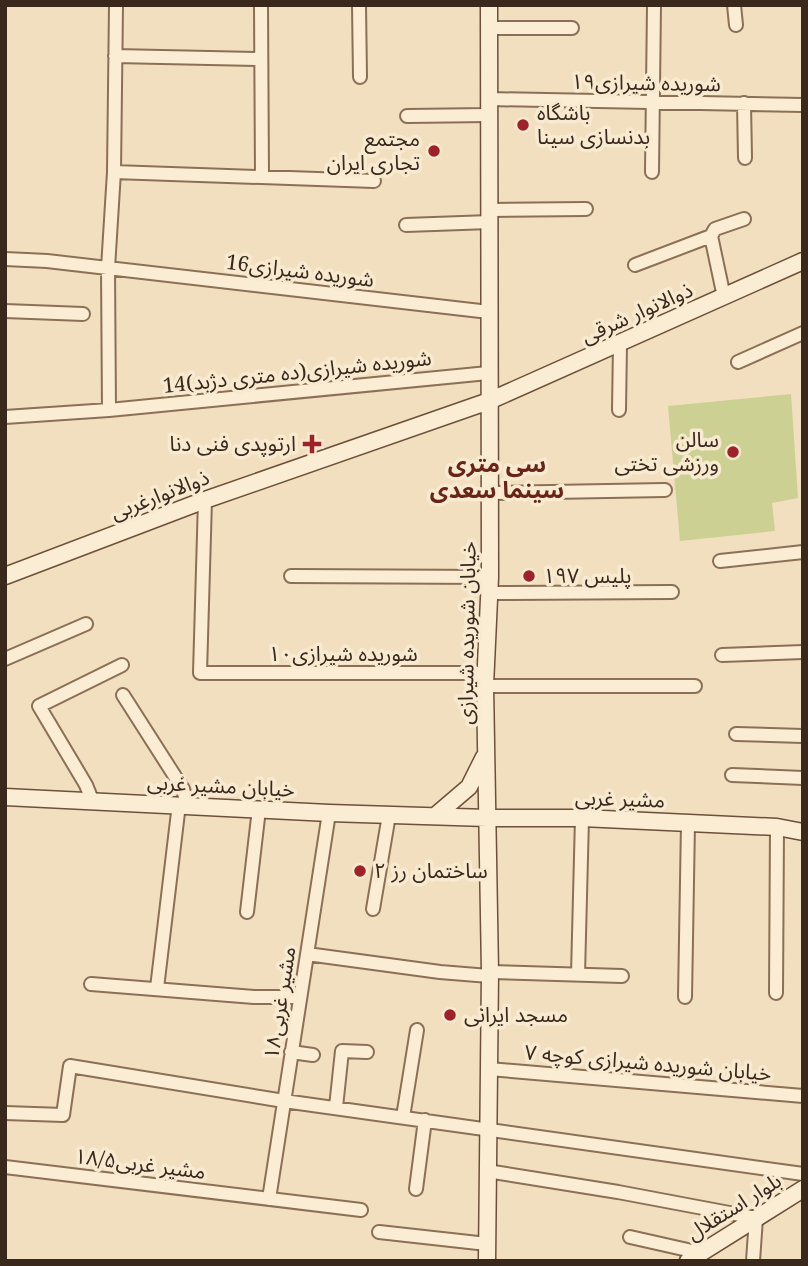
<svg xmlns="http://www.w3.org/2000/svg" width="808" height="1266" font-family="'Noto Serif','Noto Sans Arabic',serif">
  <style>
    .green { fill: #cdd093 }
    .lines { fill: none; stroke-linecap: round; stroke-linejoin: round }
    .street-casing { stroke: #8b6f56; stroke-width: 16 }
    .secondary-casing { stroke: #6d503a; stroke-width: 19 }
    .street { stroke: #fbedd3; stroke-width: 12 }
    .secondary { stroke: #fbedd3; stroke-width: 16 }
    .poi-dot { fill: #9f222b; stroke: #f8ead0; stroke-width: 2.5 }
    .labels { text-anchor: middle; stroke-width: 7; stroke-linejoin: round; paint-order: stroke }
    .street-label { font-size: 21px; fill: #3a281c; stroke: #f8ead0 }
    .poi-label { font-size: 21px; fill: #3a281c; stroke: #f8ead0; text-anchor: start }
    .neighbourhood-label { font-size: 23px; font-weight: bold; fill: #692418; stroke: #f8ead0 }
  </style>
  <rect width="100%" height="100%" fill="#f1dfbf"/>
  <path class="green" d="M791,394l7,104 -26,5 3,28 -95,10 -12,-135z"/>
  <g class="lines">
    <defs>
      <path id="street" d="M261,5l1,172
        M359,5l1,72
        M734,5l2,20
        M489,28h83
        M115,56l145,3
        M489,99l314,6
        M744,103l1,55
        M407,116l82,-1
        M114,172l260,9
        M652,172l2,-167
        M490,210l96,-1
        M406,225l84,-3
        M711,236l13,61
        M5,259l42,2 442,51
        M635,265l76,-29 4,-7 29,-10
        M5,311l78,3
        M738,362l65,-29
        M109,410l-1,-142 6,-96 2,-167
        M619,410l1,-66
        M5,417l104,-7 379,-37
        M491,493l174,-3
        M205,500l-5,173h285
        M720,561l83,-9
        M291,576l199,1
        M490,593l182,-1
        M722,655l81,-3
        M5,659l81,-35
        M485,686h210
        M123,695l60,94 4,16
        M736,734l67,2
        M732,775l71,3
        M92,800l-6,-15 -47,-79 83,-41
        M373,909l16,-94
        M247,912l12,-103
        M307,954l133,18 49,4
        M490,972l132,4
        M578,974l4,-156
        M91,984l163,13h46
        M157,988l22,-184
        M776,993l1,-166
        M685,997l3,-174
        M291,1052l22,3
        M489,1069l314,27
        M336,1107l6,-56 25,1
        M5,1113l58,2 7,-49 214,35 519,73
        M403,1117l14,-87
        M5,1167l356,43
        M487,1171l131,21 138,26 -3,43
        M416,1189l9,-69
        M269,1199l60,-386
        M379,1232l108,12
        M630,1237l71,16"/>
      <path id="secondary" d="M5,576l200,-76 284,-99 314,-140
        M5,797l324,16 158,5h95l195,9 26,5
        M435,816l34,-29 15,-30
        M487,1261l3,-289 -5,-286 5,-109 -1,-572
        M688,1261l115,-72"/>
    </defs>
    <use href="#street" class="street-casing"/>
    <use href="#secondary" class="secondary-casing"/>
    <use href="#street" class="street"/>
    <use href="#secondary" class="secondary"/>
  </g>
  <g class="poi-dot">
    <circle cx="523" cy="125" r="7"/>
    <circle cx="434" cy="151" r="7"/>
    <path d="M308.5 433.5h7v7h7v7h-7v7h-7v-7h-7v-7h7z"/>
    <circle cx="733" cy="452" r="7"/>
    <circle cx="529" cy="576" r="7"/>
    <circle cx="360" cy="871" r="7"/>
    <circle cx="450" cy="1015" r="7"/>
  </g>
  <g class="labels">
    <g class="street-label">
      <text transform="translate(646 83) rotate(1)" y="7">شوریده شیرازی۱۹</text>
      <text transform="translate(300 271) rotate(7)" y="7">شوریده شیرازی16</text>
      <text transform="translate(637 313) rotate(-24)" y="7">ذوالانوار شرقی</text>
      <text transform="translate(297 372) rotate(-6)" y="7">14شوریده شیرازی(ده متری دژبد)</text>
      <text transform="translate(160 495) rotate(-21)" y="7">ذوالانوارغربی</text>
      <text transform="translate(467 633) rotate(-89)" y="7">خیابان شوریده شیرازی</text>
      <text x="343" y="661">۱۰شوریده شیرازی</text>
      <text transform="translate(221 786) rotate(3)" y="7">خیابان مشیر غربی</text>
      <text transform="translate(620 799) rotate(2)" y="7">مشیر غربی</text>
      <text transform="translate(280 1003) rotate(-81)" y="7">مشیر غربی۱۸</text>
      <text transform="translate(648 1063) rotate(5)" y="7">خیابان شوریده شیرازی کوچه ۷</text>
      <text transform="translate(140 1164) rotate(7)" y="7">مشیر غربی۱۸/۵</text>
      <text transform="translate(734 1207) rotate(-32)" y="7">بلوار استقلال</text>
    </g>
    <g class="poi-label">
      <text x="537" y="120">باشگاه<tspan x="537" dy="24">بدنسازی سینا</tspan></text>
      <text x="420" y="146" text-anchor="end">مجتمع<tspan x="420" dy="24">تجاری ایران</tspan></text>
      <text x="719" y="447" text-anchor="end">سالن<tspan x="719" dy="24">ورزشی تختی</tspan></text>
      <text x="296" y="451" text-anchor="end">ارتوپدی فنی دنا</text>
      <text x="543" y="583">پلیس ۱۹۷</text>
      <text x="374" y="878">ساختمان رز ۲</text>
      <text x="464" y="1022">مسجد ایرانی</text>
    </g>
    <g class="neighbourhood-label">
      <text x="497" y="472">سی متری<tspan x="497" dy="26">سینما سعدی</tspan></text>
    </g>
  </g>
  <rect width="808" height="1266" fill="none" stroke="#3a281c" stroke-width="14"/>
</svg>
